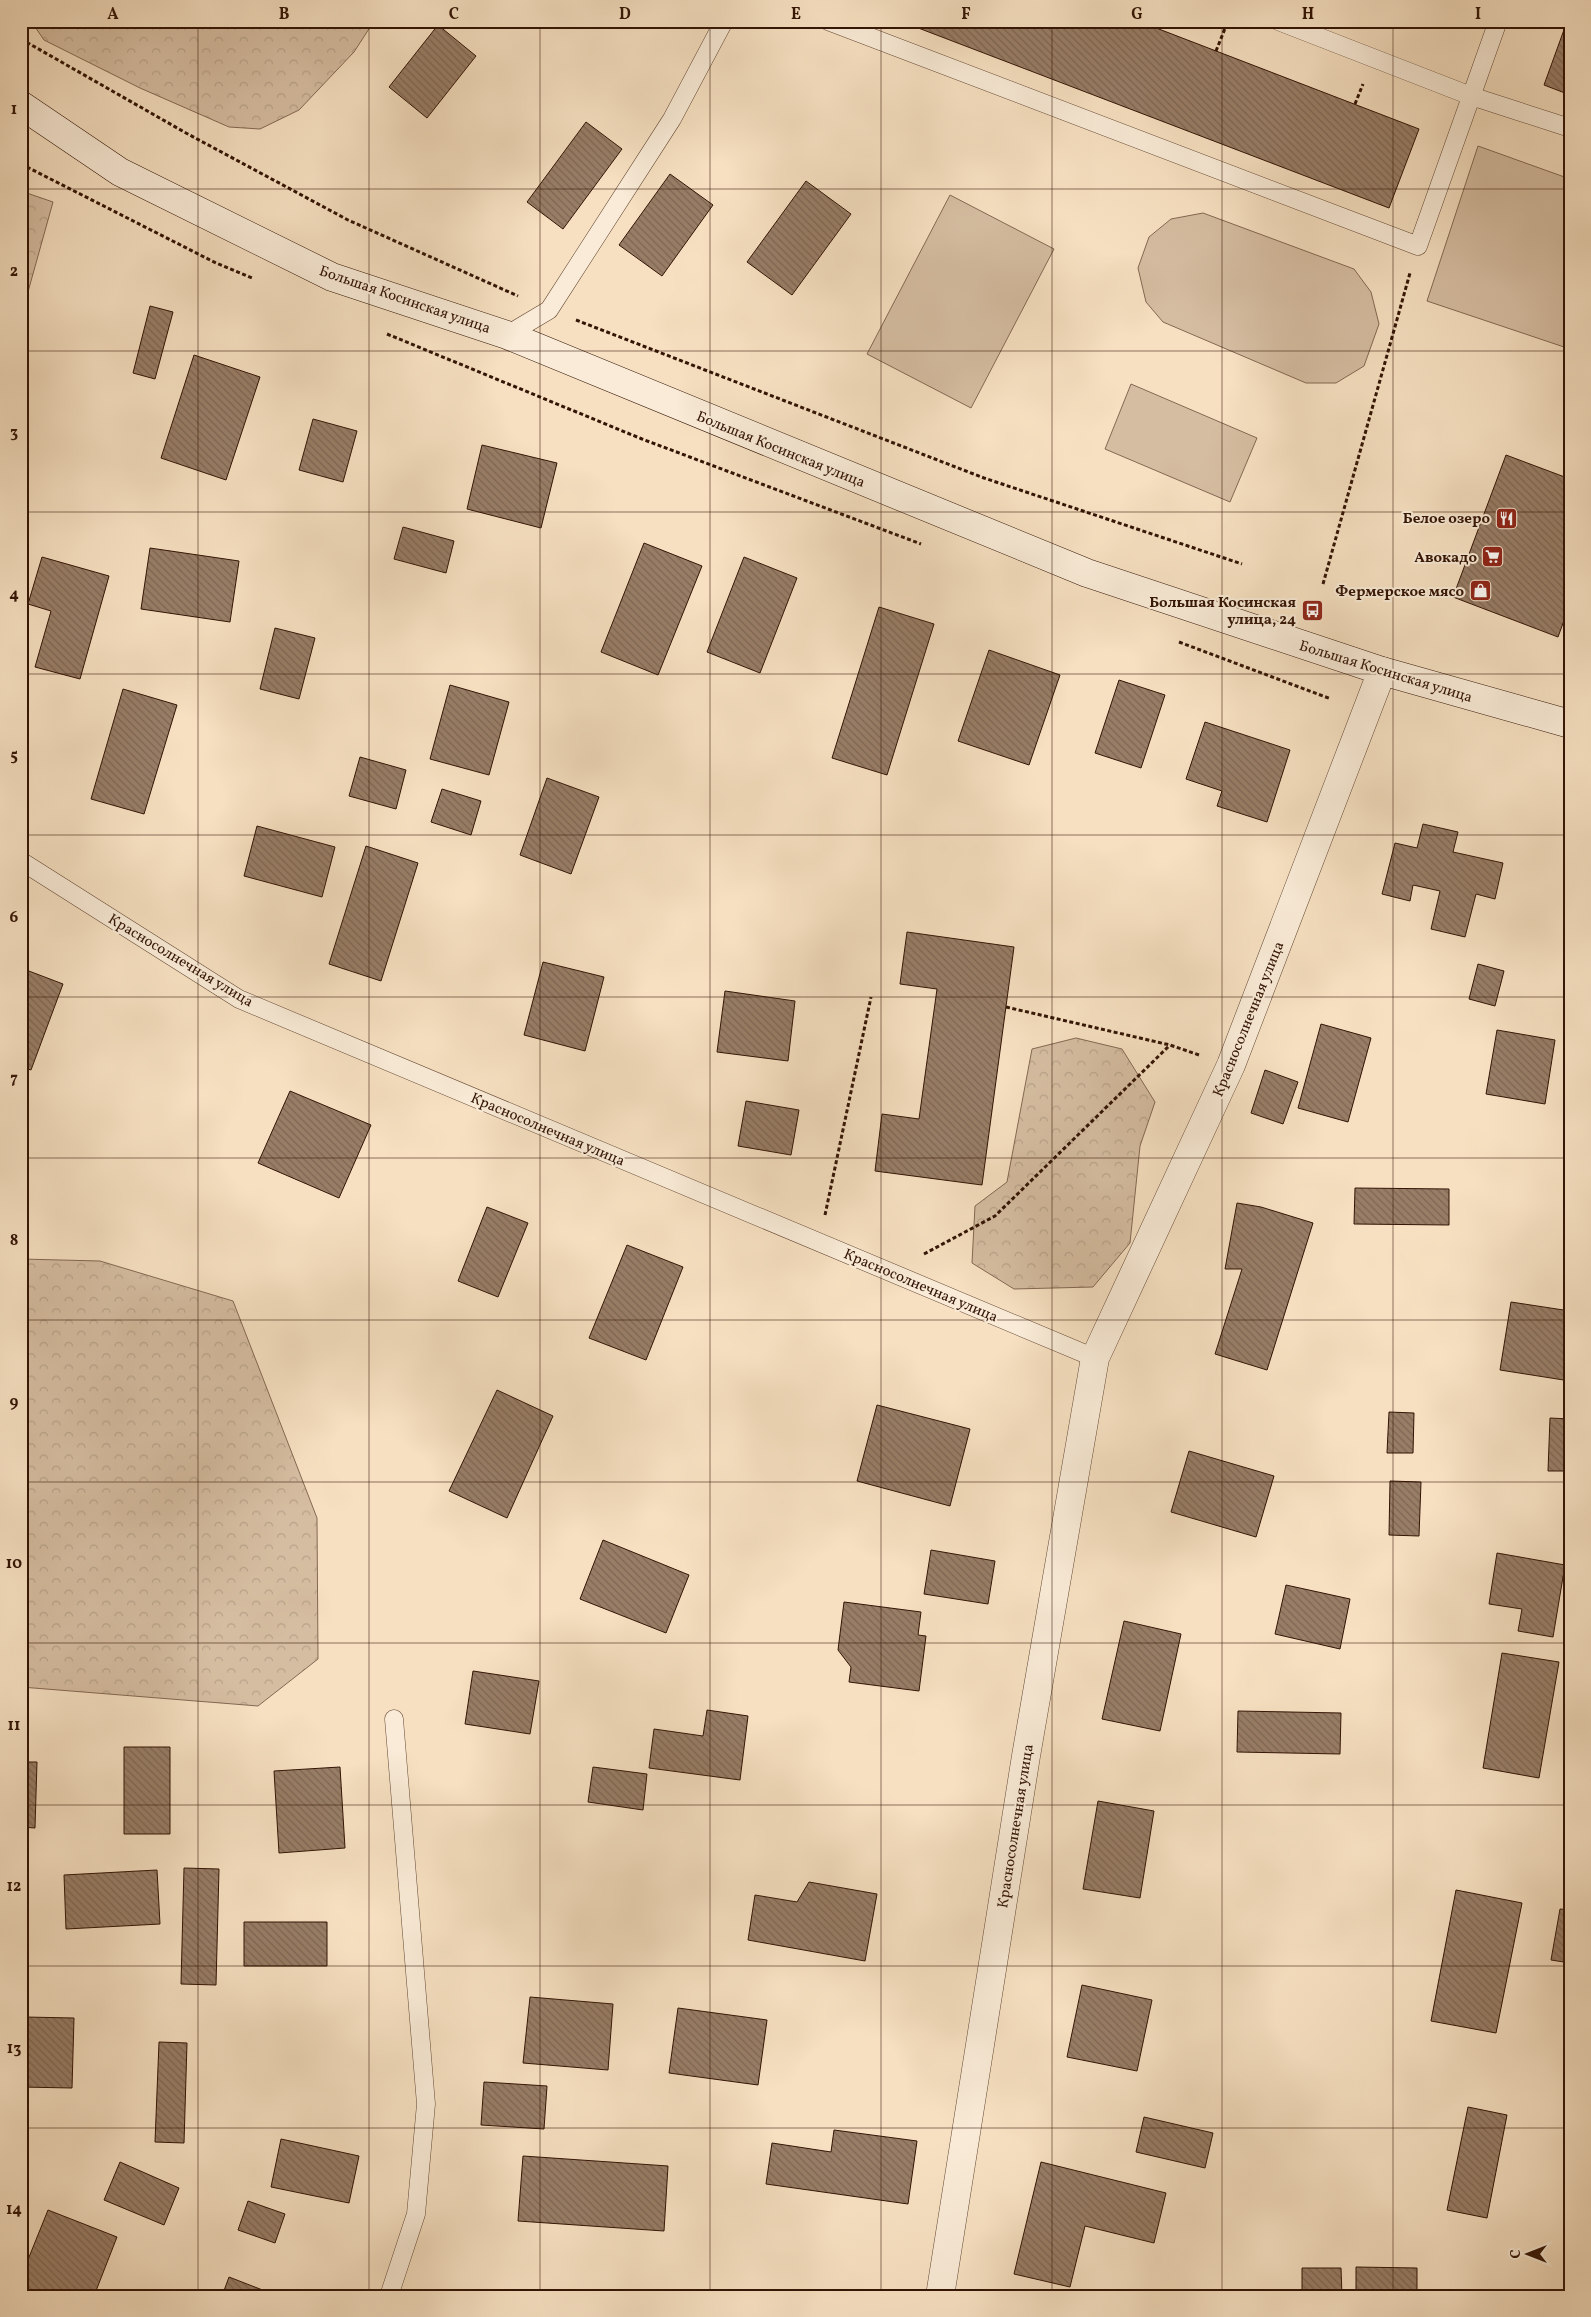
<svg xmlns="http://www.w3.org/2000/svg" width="1591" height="2317" font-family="Vollkorn,serif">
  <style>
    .grass { fill: #d5bda1; stroke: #846853 }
    .forest { fill: url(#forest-crowns); stroke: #846853 }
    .building { fill: url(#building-back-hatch); stroke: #331405 }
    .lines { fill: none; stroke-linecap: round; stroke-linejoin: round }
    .lane-casing { stroke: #644734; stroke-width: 19 }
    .street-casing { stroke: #644734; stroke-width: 29 }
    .secondary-casing { stroke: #331405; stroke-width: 29 }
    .path { stroke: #331405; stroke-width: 3; stroke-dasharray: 4 2.5; stroke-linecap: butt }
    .lane { stroke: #f9ebd7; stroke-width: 18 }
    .street { stroke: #f9ebd7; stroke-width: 28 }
    .secondary { stroke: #f9ebd7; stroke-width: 28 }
    .grid { fill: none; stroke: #331405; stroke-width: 1; stroke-opacity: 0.55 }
    .labels { text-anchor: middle; stroke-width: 4; stroke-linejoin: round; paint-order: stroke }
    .street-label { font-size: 15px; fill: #331405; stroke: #f9ebd7 }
    .poi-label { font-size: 15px; font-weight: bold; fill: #331405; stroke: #f9ebd7; text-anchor: end }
    .neatline { fill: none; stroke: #331405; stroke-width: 2 }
    .grid-label { font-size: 16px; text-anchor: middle; font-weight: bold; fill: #331405 }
  </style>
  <defs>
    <pattern id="forest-crowns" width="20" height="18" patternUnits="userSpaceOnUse" patternTransform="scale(1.25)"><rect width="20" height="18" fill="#d5bda1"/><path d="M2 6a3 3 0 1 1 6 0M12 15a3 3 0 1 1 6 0" fill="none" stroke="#b7a289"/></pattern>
    <pattern id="building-back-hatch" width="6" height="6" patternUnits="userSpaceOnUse" patternTransform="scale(1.25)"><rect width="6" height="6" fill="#987e67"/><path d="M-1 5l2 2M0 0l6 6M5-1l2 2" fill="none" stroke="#7d6653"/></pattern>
  </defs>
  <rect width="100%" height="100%" fill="#f6e0c1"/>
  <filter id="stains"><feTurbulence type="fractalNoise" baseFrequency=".004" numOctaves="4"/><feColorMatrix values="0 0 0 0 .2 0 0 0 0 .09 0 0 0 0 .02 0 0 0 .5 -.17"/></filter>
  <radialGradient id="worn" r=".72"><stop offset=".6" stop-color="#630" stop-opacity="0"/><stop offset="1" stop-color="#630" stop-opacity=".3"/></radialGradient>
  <path class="grass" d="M1478,146l92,33v170l-143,-48z
    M950,195l104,54 -83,159 -104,-54z
    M1203,213l151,56 17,23 8,32 -15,42 -28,17h-30l-143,-61 -17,-20 -8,-34 11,-31 22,-18z
    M1131,384l126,54 -27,64 -125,-53z"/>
  <path class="forest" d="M31,21h343l-20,31 -55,58 -39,19 -31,-2 -89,-39 -96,-48z
    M21,191l32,11 -32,115z
    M1076,1038l46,11 33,53 -15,44 -10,97 -37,44 -79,2 -42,-26 3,-57 32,-24 25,-133z
    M21,1259l79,2 133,40 84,217 1,141 -60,47 -237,-19z"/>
  <path class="building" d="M900,21h238l281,108 -30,79z
    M438,25l38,31 -49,62 -38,-31z
    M1565,27l5,2v66l-26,-10z
    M586,122l36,27 -59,80 -36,-27z
    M670,174l43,31 -51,71 -43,-31z
    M806,181l45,33 -59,81 -45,-33z
    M150,306l23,6 -18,67 -22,-6z
    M194,355l66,22 -34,103 -65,-22z
    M313,419l44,12 -14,51 -44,-12z
    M482,445l75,18 -16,65 -74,-19z
    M1506,455l64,24v125l-12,33 -105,-40z
    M403,527l51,14 -8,32 -52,-14z
    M644,543l58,23 -44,109 -57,-23z
    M150,548l89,13 -9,61 -89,-13z
    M42,557l67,19 -29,103 -45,-12 16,-56 -23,-7z
    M744,557l53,21 -37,95 -53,-21z
    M879,607l55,17 -47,151 -55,-17z
    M275,628l40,10 -16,61 -39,-10z
    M989,650l71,25 -31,90 -71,-24z
    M1119,680l46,15 -24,73 -46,-15z
    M450,685l59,17 -20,73 -59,-16z
    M123,689l54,16 -33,109 -53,-15z
    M1205,722l85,28 -23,72 -50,-16 5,-15 -36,-12z
    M360,757l46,13 -10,39 -47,-13z
    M547,778l52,19 -28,77 -51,-19z
    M442,789l39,12 -10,34 -40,-13z
    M1423,824l35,8 -5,20 50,11 -8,36 -19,-5 -11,43 -34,-8 9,-38 -27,-6 -3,16 -28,-7 13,-51 22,5z
    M257,826l78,21 -13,50 -78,-21z
    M366,846l52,17 -37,118 -52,-17z
    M907,932l107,15 -32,238 -107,-14 7,-57 37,5 18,-130 -37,-5z
    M543,962l61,15 -19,74 -61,-16z
    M1478,964l26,7 -9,35 -26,-7z
    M21,968l42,16 -32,86 -10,-3z
    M725,991l70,10 -7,60 -71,-9z
    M1321,1024l50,14 -23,84 -50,-14z
    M1497,1030l58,10 -10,64 -59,-10z
    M1265,1070l33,12 -15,42 -32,-11z
    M290,1091l81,34 -32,73 -81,-35z
    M746,1101l53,9 -8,45 -53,-9z
    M1355,1188l94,1v36l-95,-1z
    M1237,1203l24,4 52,16 -46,147 -52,-16 27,-85h-17z
    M487,1207l41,16 -30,74 -40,-16z
    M627,1245l56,22 -37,93 -57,-22z
    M1511,1302l59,9v70l-70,-11z
    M497,1390l56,26 -46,102 -58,-27z
    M877,1405l93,24 -20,77 -93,-25z
    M1389,1412l25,1 -1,40h-26z
    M1550,1418l20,1v52h-22z
    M1189,1451l85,25 -18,61 -85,-25z
    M1390,1481l31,1 -2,54 -30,-1z
    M603,1540l86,35 -23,58 -86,-34z
    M931,1550l64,11 -7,43 -64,-10z
    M1497,1553l68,12 -12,72 -35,-6 4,-22 -33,-5z
    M1286,1585l64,14 -10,50 -65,-15z
    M844,1602l77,10 -3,23 8,1 -7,55 -70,-9 2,-15 -13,-17z
    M1124,1621l57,13 -21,97 -58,-12z
    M1502,1653l57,9 -20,116 -56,-10z
    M473,1671l66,10 -9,53 -65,-10z
    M707,1710l41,6 -8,64 -91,-12 5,-39 49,7z
    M1238,1711l103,2 -1,41 -103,-2z
    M124,1747h46v87h-46z
    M21,1762h16l-2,66 -14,-1z
    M340,1767l5,81 -66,5 -5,-82z
    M593,1767l54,7 -4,36 -55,-8z
    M1098,1801l56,10 -14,87 -57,-9z
    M184,1868l35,1 -3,116 -35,-1z
    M157,1870l3,54 -94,5 -2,-54z
    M809,1882l68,12 -12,67 -117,-21 7,-45 42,7z
    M1456,1890l66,13 -26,130 -65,-12z
    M1560,1909l10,1v53l-19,-3z
    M244,1922h83v44h-83z
    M1082,1985l70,15 -15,71 -70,-14z
    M530,1997l83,7 -5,66 -85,-7z
    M21,2002h4v15l49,1 -2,70 -51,-1z
    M678,2008l89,12 -9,65 -89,-12z
    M159,2042l28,1 -3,100 -29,-1z
    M484,2082l63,4 -3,43 -63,-4z
    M1468,2107l39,8 -20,103 -40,-8z
    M1144,2117l69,16 -8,35 -69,-16z
    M834,2130l83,11 -9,63 -142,-20 6,-41 59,9z
    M281,2139l78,17 -10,47 -78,-16z
    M523,2156l145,10 -4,65 -146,-10z
    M120,2162l59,26 -15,37 -60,-25z
    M1041,2162l125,31 -12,50 -69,-17 -15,61 -56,-13z
    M248,2201l37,13 -10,29 -37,-13z
    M48,2210l69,27 -23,59h-73v-19z
    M1356,2267l61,1v27l-61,-1z
    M1302,2268h39l1,28h-40z
    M229,2277l49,19h-56z"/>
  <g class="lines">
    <defs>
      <path id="lane" d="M828,21l590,225 80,-225
        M1278,21l193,75 99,32
        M507,335l42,-25 123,-191 52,-98
        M21,861l218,138 856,359
        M389,2296l27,-82 10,-110 -32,-385"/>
      <path id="street" d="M940,2296l86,-540 69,-398 136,-293 151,-394"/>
      <path id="secondary" d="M21,105l99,67 212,105 175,58 580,238 295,98 188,53"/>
    </defs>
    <use href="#lane" class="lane-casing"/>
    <use href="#street" class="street-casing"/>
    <use href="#secondary" class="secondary-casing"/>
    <path class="path" d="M21,39l165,94 162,87 170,76
      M1216,51l12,-30
      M1355,104l8,-20
      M21,164l193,98 38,16
      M576,320l408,158 258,86
      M387,334l255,105 279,105
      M1323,584l87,-311
      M1179,642l152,57
      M1006,1007l164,38 29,10
      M825,1215l46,-218
      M924,1254l71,-38 175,-171"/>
    <use href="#lane" class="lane"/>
    <use href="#street" class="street"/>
    <use href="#secondary" class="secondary"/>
  </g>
  <path class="grid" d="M198,21v2275M369,21v2275M540,21v2275M710,21v2275M881,21v2275M1052,21v2275M1222,21v2275M1393,21v2275M21,189h1549M21,351h1549M21,512h1549M21,674h1549M21,835h1549M21,997h1549M21,1158h1549M21,1320h1549M21,1482h1549M21,1643h1549M21,1805h1549M21,1966h1549M21,2128h1549"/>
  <defs>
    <symbol id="restaurant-square" viewBox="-11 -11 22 22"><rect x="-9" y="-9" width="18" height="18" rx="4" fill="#8f2418" stroke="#f9ebd7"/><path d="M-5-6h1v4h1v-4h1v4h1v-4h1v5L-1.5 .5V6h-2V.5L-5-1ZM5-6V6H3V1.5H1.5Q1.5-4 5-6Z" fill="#fff"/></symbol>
    <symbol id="supermarket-square" viewBox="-11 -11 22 22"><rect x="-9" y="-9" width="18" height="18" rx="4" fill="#8f2418" stroke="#f9ebd7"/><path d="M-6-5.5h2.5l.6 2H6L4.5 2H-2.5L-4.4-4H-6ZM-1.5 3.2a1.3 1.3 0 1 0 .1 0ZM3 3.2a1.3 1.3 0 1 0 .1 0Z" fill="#fff"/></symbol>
    <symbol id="shop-square" viewBox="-11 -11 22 22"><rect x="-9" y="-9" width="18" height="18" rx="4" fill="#8f2418" stroke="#f9ebd7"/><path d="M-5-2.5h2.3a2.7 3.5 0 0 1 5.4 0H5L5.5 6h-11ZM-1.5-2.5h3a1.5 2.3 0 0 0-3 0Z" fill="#fff"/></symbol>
    <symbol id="bus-square" viewBox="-11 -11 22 22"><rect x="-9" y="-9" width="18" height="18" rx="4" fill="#8f2418" stroke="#f9ebd7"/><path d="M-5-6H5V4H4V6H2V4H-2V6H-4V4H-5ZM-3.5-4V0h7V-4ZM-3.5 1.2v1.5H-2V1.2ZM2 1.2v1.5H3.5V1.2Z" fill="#fff"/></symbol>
  </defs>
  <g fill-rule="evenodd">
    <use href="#restaurant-square" x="1494" y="506" width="25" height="25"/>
    <use href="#supermarket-square" x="1480" y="544" width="25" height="25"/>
    <use href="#shop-square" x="1468" y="578" width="25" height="25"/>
    <use href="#bus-square" x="1300" y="598" width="25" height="25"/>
  </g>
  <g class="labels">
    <g class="street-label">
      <text transform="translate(405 299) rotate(19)" y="5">Большая Косинская улица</text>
      <text transform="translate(781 449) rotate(22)" y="5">Большая Косинская улица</text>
      <text transform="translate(1386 671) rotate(17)" y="5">Большая Косинская улица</text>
      <text transform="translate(181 960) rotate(31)" y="5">Красносолнечная улица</text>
      <text transform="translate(1248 1019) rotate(-68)" y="5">Красносолнечная улица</text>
      <text transform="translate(548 1129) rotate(23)" y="5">Красносолнечная улица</text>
      <text transform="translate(921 1285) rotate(23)" y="5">Красносолнечная улица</text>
      <text transform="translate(1015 1826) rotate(-81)" y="5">Красносолнечная улица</text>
    </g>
    <g class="poi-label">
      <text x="1490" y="523">Белое озеро</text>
      <text x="1477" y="562">Авокадо</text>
      <text x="1464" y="596">Фермерское мясо</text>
      <text x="1296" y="607">Большая Косинская<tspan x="1296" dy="17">улица, 24</tspan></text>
    </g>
  </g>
  <rect width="1591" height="2317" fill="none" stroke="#f6e0c1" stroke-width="55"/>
  <g transform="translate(1528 2254) rotate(270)" stroke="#f9ebd7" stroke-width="4" paint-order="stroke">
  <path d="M0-4L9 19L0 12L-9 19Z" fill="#331405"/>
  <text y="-8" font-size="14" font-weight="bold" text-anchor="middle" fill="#331405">С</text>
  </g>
  <rect x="28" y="28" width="1536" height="2262" class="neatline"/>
  <g class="grid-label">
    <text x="113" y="19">A</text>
    <text x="284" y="19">B</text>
    <text x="454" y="19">C</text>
    <text x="625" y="19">D</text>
    <text x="796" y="19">E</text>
    <text x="966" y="19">F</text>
    <text x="1137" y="19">G</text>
    <text x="1308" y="19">H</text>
    <text x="1478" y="19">I</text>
    <text x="14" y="114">1</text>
    <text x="14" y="276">2</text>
    <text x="14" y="437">3</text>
    <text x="14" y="599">4</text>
    <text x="14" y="760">5</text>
    <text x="14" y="922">6</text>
    <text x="14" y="1083">7</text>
    <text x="14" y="1245">8</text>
    <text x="14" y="1407">9</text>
    <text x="14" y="1568">10</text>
    <text x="14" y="1730">11</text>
    <text x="14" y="1891">12</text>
    <text x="14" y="2053">13</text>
    <text x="14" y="2214">14</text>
  </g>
  <rect width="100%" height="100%" filter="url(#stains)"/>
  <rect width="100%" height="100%" fill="url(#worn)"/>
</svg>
